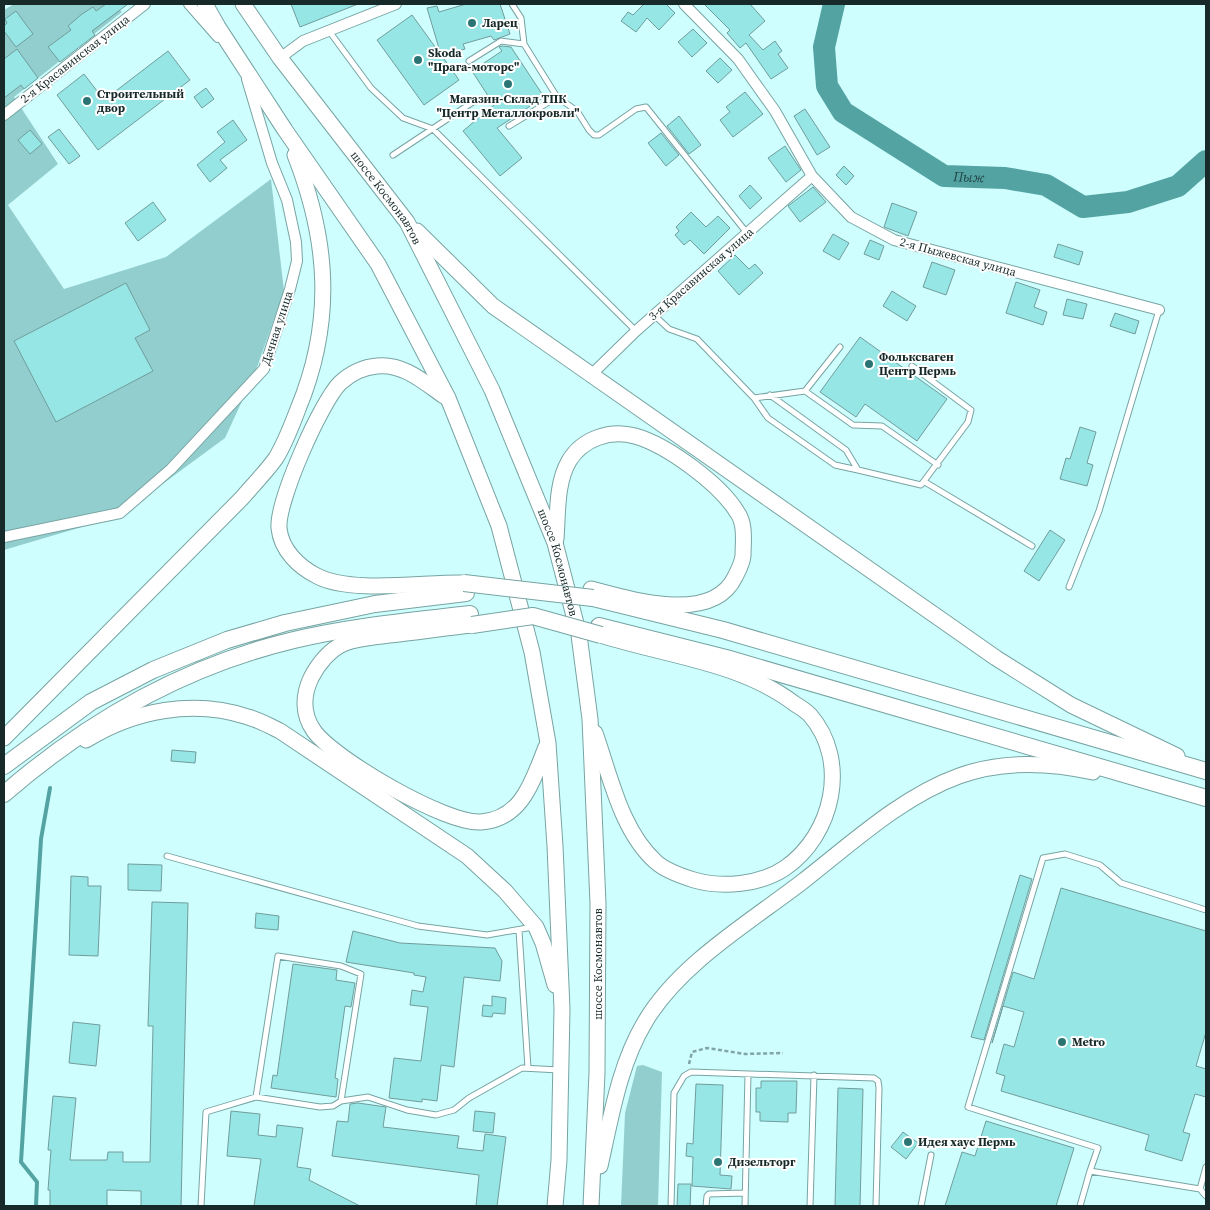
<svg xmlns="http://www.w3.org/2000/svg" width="1210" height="1210" font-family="'Source Serif 4',serif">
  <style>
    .green { fill: #93cece }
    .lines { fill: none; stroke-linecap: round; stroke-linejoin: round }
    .stream { stroke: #54a3a3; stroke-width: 4 }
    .river { stroke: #54a3a3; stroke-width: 22 }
    .building { fill: #97e6e6; stroke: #709d9c }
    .service-casing { stroke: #77a4a3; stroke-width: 7 }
    .minor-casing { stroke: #77a4a3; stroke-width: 12 }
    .primary-casing { stroke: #77a4a3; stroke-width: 17 }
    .trunk-casing { stroke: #77a4a3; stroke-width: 18 }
    .path { stroke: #81a4a4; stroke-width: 2.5; stroke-dasharray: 4 2.5; stroke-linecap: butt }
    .service { stroke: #fff; stroke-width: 5 }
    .minor { stroke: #fff; stroke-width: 10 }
    .primary { stroke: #fff; stroke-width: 15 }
    .trunk { stroke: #fff; stroke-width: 16 }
    .trunk-bridge-casing { stroke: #77a4a3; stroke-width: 18; stroke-linecap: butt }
    .trunk-bridge { stroke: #fff; stroke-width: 16 }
    .poi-dot { fill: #2a7474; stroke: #fff; stroke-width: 2 }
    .labels { text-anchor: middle; stroke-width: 4; stroke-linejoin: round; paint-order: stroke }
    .poi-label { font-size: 12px; font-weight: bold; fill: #172929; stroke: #fff; text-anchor: start }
    .street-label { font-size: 12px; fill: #172929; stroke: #fff }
    .water-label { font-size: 14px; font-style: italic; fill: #214646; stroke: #fff }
  </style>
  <rect width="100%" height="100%" fill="#cffefe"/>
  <path class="green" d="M14,4h99l9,8 -108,85 44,67 -50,41 56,84 102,-32 105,-78 13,112 -29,82 -30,65 -106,78 -115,34v-540z
    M643,1065l19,7 -4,134h-37l4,-93 12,-47z"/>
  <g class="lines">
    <path class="stream" d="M36,1206l1,-24 -16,-20 20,-323 9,-51"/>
    <path class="river" id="s1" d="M834,4l-10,43 3,39 16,26 101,64 61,2 41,7 37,22 45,-5 50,-16 28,-25"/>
  </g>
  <path class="building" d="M106,4h22l-36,27 3,4 -35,27 -12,-15 23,-17 -3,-4 14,-12 11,-7 3,4z
    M291,4h67l-58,23z
    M466,4h34l10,30 -16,6 -3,-4 -28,8 2,5 -23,7 17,24 -35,25 -47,-65 35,-25 29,40 -14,-47 10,-2 2,6z
    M644,4h22l9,9 -16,17 -12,-12 -11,14 -15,-11 7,-9 5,3z
    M704,4h46l15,17 -16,14 14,15 12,-9 7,10 -4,3 10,14 -17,11 -25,-36 -6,5 -13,-15 3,-3z
    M16,11l17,23 -17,13 -12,-16v-5l3,-3 -2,-4z
    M693,29l14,14 -15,14 -14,-15z
    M502,46l9,1 33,50 -47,31 25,30 -22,18 -37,-45 31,-26 -22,-34 30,-20 -3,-4z
    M17,49l21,29 -14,11 -3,-4 -17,13v-39z
    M168,51l22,29 -92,70 -41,-55 27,-21 20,26z
    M720,58l12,12 -14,13 -12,-12z
    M206,88l8,11 -12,9 -8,-11z
    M745,92l18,22 -30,23 -13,-17 10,-8 -4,-5z
    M805,109l25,38 -13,8 -23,-39z
    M679,116l22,29 -12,9 -22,-28z
    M233,120l14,20 -27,20 7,8 -17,14 -13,-17 28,-23 -8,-10z
    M59,129l21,27 -11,8 -21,-27z
    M30,130l12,14 -12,10 -12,-14z
    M661,133l18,22 -13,11 -18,-23z
    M785,146l16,24 -15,12 -18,-24z
    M844,166l10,10 -8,9 -10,-10z
    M750,185l12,13 -12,11 -11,-13z
    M813,187l13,15 -26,20 -12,-16z
    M153,202l13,18 -28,21 -13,-18z
    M892,203l25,9 -9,24 -24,-9z
    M691,212l15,15 12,-11 12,12 -26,26 -14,-14 -6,5 -9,-10 4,-4 -3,-4z
    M833,234l16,9 -10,17 -16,-9z
    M870,240l14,6 -5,14 -15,-6z
    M1058,244l25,8 -4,13 -25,-8z
    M735,255l14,14 6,-5 8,9 -24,22 -21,-24z
    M932,262l23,8 -9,25 -23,-8z
    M1016,282l24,8 -6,17 13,5 -4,13 -37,-12z
    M126,283l24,47 -15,8 18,33 -97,51 -42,-81z
    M892,291l24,15 -9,15 -24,-15z
    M1067,299l20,5 -4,15 -20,-4z
    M1115,313l24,8 -4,13 -25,-8z
    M860,337l87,62 -30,42 -52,-37 -9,13 -36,-25z
    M1080,427l16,5 -9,31 6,2 -6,21 -27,-7 6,-21 4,1z
    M1050,530l15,10 -26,41 -15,-10z
    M172,750l24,2 -1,11 -24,-2z
    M128,864l34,1 -1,26 -33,-1z
    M1020,875l12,4 -48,161 -13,-3z
    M71,876l17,1v9h13l-3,70 -29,-1z
    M1061,888l145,43v101l-10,34 10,3v28l-11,-3 -12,38 7,2 -8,27 -37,-11 4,-15 -148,-44 4,-15 -9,-3 8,-29 10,3 10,-35 -21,-6 -11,37 21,-71 21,7z
    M152,902l36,1 -7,303h-40v-15l-34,-1v16h-57v-16h-2l3,-40h-3l5,-54 23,2 -6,62h37l1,-8h15v10h27l3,-136h-5z
    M256,913l23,3 -1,14 -23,-2z
    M353,931l47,12 95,5 7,13 -2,20 -36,-4 -10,90 -13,-2 -4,36 -15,-2v3l-33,-4 5,-40 27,3 7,-54 -18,-2 2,-15 11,2 3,-15 -12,-2v-2l-68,-11z
    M293,964l44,6 -1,10 19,3 -4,24 -6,-1 -10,72 3,1 -2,18 -65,-9 2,-13 4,1z
    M492,996l14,2 -1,16 -12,-1 -1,4 -10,-1 1,-11 9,1z
    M73,1022l27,3 -4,41 -27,-3z
    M761,1081h36l-1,32h-8v9l-28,-1v-9h-4v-24h5z
    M696,1084l27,1 -3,90 12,1 -1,13 -39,-3 1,-29 -7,-1 1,-13 6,1z
    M838,1088l25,1 -3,117h-25z
    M358,1103l28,4 -3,20 76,9 -2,12 26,3 2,-17 21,3 -9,69h-21l3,-31 -147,-19 5,-35 11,1 2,-18z
    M231,1111l29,3 -2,21 18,2 1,-12 26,3 -6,39 14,2 -2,11 51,26h-106l7,-47 -34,-3z
    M475,1111l20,2 -2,20 -20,-2z
    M986,1121l88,27 -18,58h-111l17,-54 13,4z
    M903,1132l15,11 -12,16 -15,-12z
    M678,1184h13l-1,22h-13z"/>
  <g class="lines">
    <defs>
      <path id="service" d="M512,4l9,14 3,26 33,53 20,14 12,19 5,5h5l37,-26 10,-2 101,126
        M329,31l42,57 32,30 30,11 203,202
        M469,61l32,-20 23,3
        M509,126l48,-29
        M393,155l83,-55
        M654,315l15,14 28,10 57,59 51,-7 48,34 29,1 56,39
        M805,391l35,-44
        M770,395l76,55 12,20 63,15 47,-63 3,-12 -59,-44
        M754,398l14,20 67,47 23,5
        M925,482l107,64
        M1069,587l30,-76 60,-201
        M167,856l251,70 69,9 46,-8
        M519,931l9,137
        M256,1097l22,-141 63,10 20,8 -20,127
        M1090,1171l8,-23 -130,-41 75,-249 22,-4 35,11 21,18 85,27
        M1200,1189l6,7
        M201,1206l5,-94 50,-15 64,10 13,-1 8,-5 27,-4 39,13 29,5 18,-5 15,-12 53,-30 37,2
        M671,1206l3,-113 10,-17 7,-4 183,6 4,3 1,7 -3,118
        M706,1206l1,-10 2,-2 36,-1
        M745,1206l3,-132
        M810,1206l4,-131
        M921,1206l10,-51
        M1080,1206l10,-35 110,18 6,-22"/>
      <path id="minor" d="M189,4l29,33
        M684,4l54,55 37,52 37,65 39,41 43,23 265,70
        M280,58l23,-17 93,-37
        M4,115l141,-111
        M592,374l44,-43 176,-155
        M4,537l116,-24 51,-44 93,-100 26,-80 7,-28 -1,-19 -9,-42 -15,-37 -25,-84"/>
      <g id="primary">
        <path d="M205,4l13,23 67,103 93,134 70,134 51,128 33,126 16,91 7,103 7,163 -3,151 -4,46"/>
        <path id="s2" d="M243,4l37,54 127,164 85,168 63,153 24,92 11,84 8,184 -1,170 -6,133"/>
        <path d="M417,231l76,75 503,352 75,47 106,51"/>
        <path d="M444,396c-20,-14 -41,-33 -67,-30 -14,1 -27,8 -37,17 -19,19 -63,118 -61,145 2,22 20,39 38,48 34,18 108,6 147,7"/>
        <path d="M556,539c2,-25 0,-56 13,-78 13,-22 41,-32 66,-25 32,9 85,48 102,76 9,12 6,30 6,44 -1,8 -5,15 -8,21 -23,48 -106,22 -144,12"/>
        <path d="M472,625c-28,3 -55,7 -83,10 -14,2 -31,3 -44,8 -15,6 -27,21 -34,35 -8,17 -9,36 3,53 20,28 133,94 167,91 42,-3 52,-43 65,-75"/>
        <path d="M595,733c15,42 26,98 61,129 10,9 25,14 38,18 28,8 66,5 91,-12 48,-33 65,-107 25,-153 -4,-4 -10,-8 -15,-11 -55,-42 -129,-48 -194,-69"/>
        <path d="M4,738l238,-240c11,-13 24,-26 34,-40 9,-15 16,-33 22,-49 36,-87 31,-167 -3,-254"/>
        <path d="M86,740c48,-30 108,-41 162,-23 11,3 22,9 32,14l187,125 38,35 31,36 7,16 12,42"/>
        <path d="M600,1166c11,-48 19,-101 45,-144 34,-58 105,-100 157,-140 49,-38 99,-85 157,-106 44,-16 89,-14 134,-4"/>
      </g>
      <path id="trunk" d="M593,598l130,32 483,141
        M599,626l127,32 480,140
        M4,766l87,-64 62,-32 74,-30 58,-17 90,-19 91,-11
        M4,794c84,-73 181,-128 290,-154 58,-14 117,-19 176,-26"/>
    </defs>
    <use href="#service" class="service-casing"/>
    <use href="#minor" class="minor-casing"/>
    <use href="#primary" class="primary-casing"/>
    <use href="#trunk" class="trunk-casing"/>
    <path class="path" d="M689,1064l3,-12 15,-4 38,6 38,-1"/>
    <use href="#service" class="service"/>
    <use href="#minor" class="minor"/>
    <use href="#primary" class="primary"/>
    <use href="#trunk" class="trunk"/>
    <defs>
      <path id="trunk-bridge" d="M464,583l129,15
        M472,625l61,-9 68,19"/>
    </defs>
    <use href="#trunk-bridge" class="trunk-bridge-casing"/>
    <use href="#trunk-bridge" class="trunk-bridge"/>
  </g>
  <g class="poi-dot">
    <circle cx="472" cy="23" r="5"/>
    <circle cx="418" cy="60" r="5"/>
    <circle cx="508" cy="84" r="5"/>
    <circle cx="87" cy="101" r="5"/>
    <circle cx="869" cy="364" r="5"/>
    <circle cx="1062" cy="1042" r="5"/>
    <circle cx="908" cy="1142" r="5"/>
    <circle cx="718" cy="1162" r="5"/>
  </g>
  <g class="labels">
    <g class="poi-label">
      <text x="482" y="27">Ларец</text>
      <text x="428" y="57">Skoda<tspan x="428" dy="14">"Прага-моторс"</tspan></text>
      <text x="97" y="98">Строительный<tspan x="97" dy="14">двор</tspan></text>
      <text x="508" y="103" text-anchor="middle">Магазин-Склад ТПК<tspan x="508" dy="14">"Центр Металлокровли"</tspan></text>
      <text x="879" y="361">Фольксваген<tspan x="879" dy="14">Центр Пермь</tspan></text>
      <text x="1072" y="1046">Metro</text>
      <text x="918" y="1146">Идея хаус Пермь</text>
      <text x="728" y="1166">Дизельторг</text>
    </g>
    <g class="street-label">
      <text transform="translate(75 59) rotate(-38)" y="4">2-я Красавинская улица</text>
      <text dy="4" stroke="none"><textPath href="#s2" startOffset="241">шоссе Космонавтов</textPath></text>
      <text transform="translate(958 257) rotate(15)" y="4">2-я Пыжевская улица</text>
      <text transform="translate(701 274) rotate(-41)" y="4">3-я Красавинская улица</text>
      <text transform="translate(277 328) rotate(-72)" y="4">Дачная улица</text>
      <text dy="4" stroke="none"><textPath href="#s2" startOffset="646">шоссе Космонавтов</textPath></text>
      <text transform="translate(598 964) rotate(-90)" y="4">шоссе Космонавтов</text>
    </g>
    <g class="water-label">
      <text dy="5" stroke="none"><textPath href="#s1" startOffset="258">Пыж</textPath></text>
    </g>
  </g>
  <rect width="1210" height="1210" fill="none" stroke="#172929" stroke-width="10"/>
</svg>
